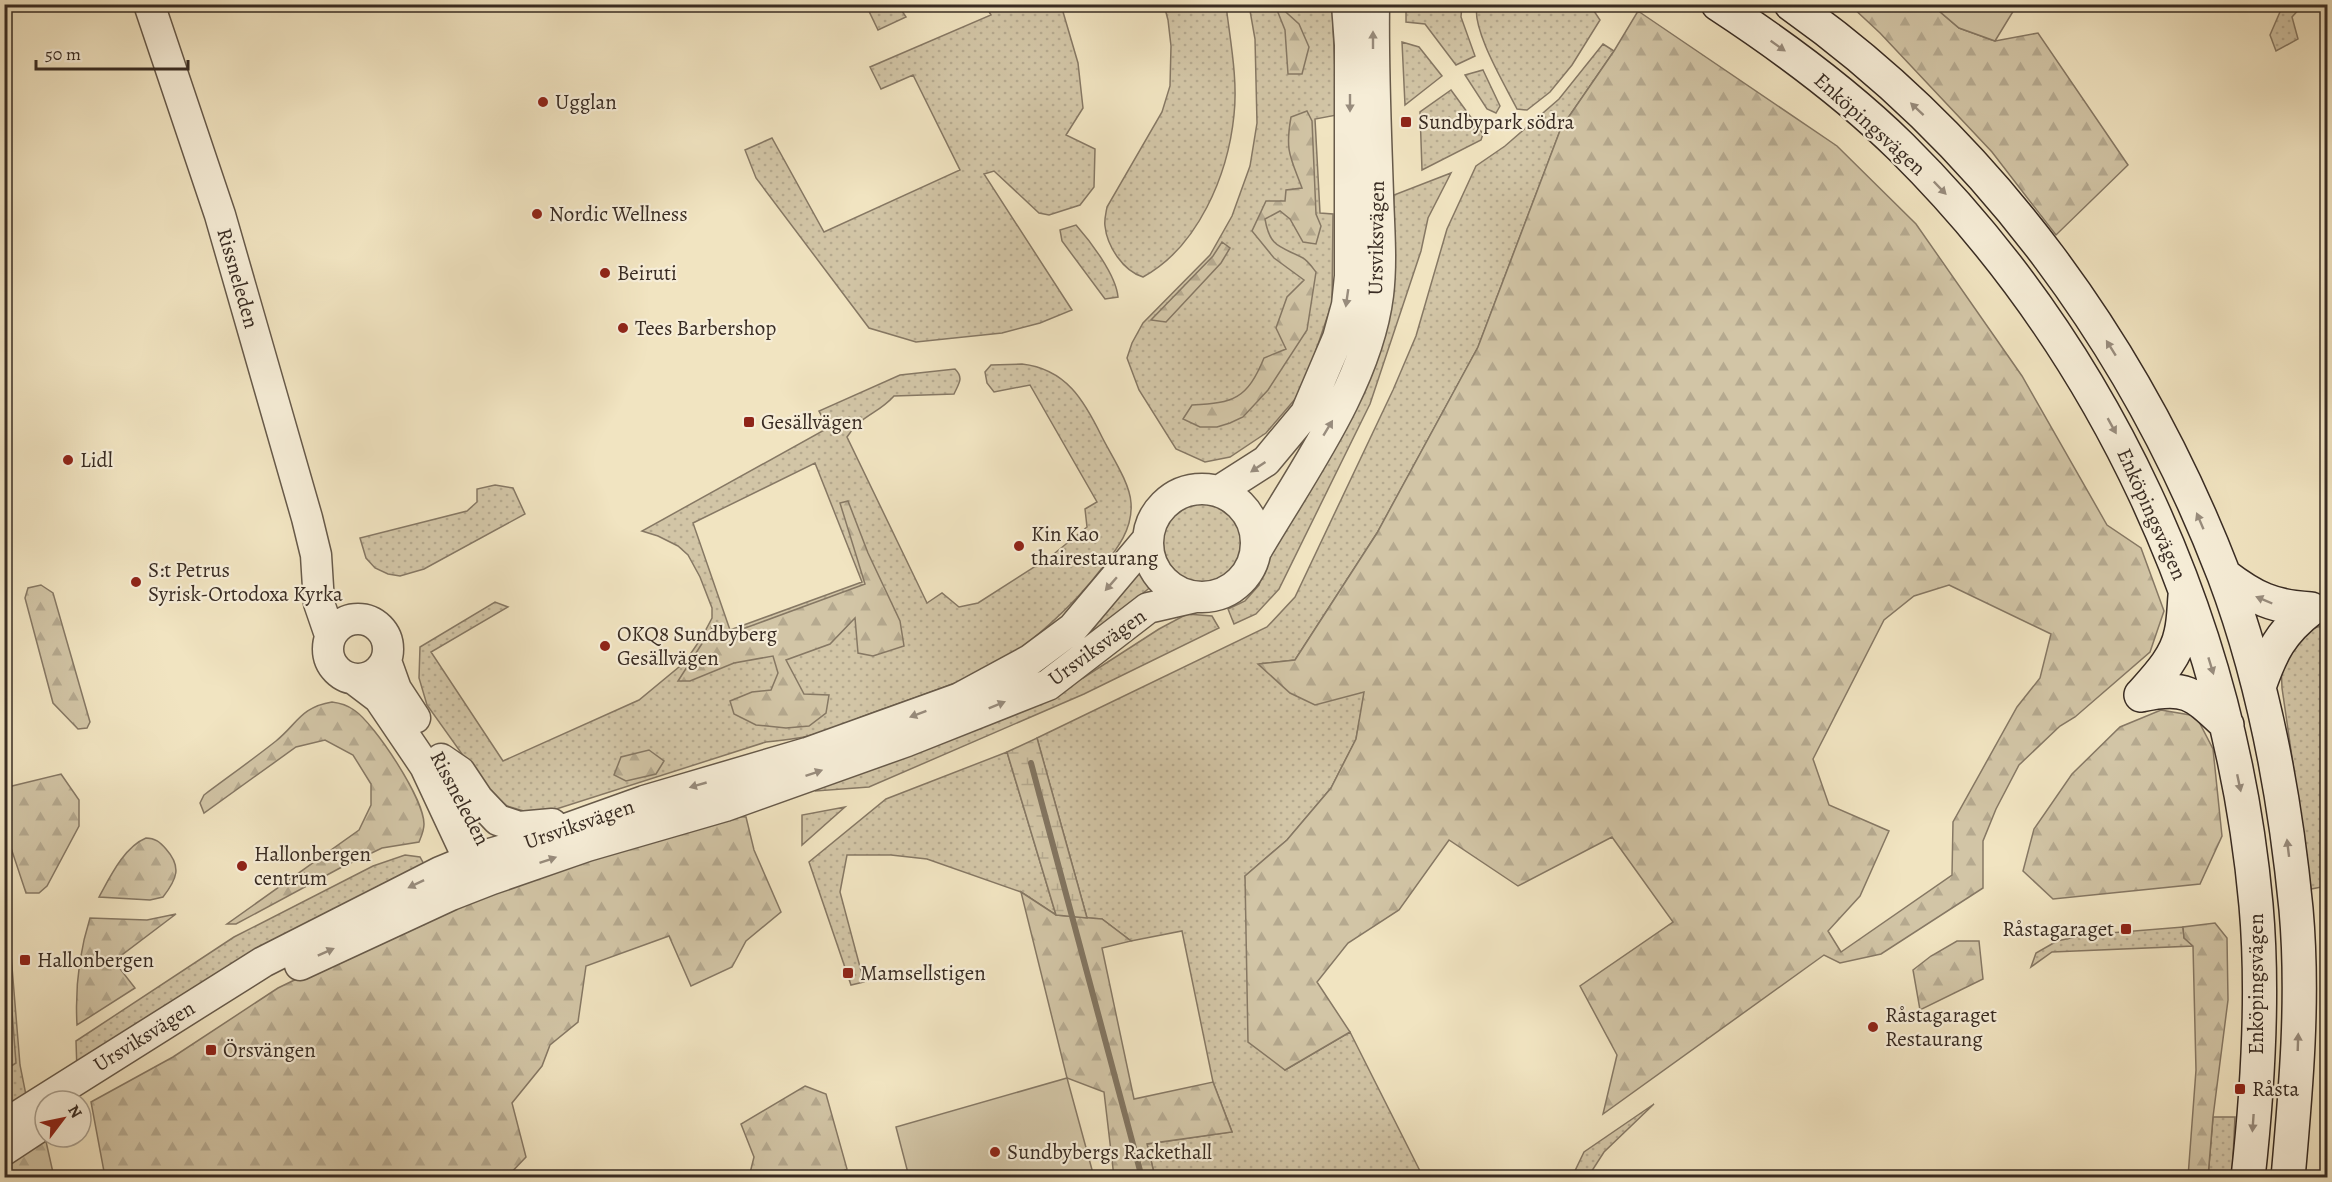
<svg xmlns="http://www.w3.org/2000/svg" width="2332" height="1182" font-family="Alegreya,serif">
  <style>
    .grass { fill: url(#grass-dots); stroke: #867864; stroke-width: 1.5; fill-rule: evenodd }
    .forest { fill: url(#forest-firs); stroke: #867864; stroke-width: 1.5; fill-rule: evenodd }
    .wetland { fill: url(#wetland-marsh); stroke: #867864; stroke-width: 1.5 }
    .pitch { fill: #d2c5a6; stroke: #867864; stroke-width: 1.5 }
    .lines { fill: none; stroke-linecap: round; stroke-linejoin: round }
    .stream { stroke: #827561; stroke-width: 6 }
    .tertiary-casing { stroke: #675a4a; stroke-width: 33 }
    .secondary-casing { stroke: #392c23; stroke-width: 36 }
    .tertiary { stroke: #f6edd7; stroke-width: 30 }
    .secondary { stroke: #f6edd7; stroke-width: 33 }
    .oneway { fill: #988c7d }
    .poi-dot { fill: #8f2418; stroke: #f6edd7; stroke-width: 2 }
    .labels { text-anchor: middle; stroke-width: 4.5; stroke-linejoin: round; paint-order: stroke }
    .poi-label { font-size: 21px; fill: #392c23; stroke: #f6edd7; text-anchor: start }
    .street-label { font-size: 21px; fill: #392c23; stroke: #f6edd7 }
  </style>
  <defs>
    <pattern id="grass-dots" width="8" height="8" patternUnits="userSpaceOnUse" patternTransform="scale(1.5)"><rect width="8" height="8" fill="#d2c5a6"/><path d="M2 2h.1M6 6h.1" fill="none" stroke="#b5a98f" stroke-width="1.8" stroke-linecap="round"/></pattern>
    <pattern id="forest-firs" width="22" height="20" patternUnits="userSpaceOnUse" patternTransform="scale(1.5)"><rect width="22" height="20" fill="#d2c5a6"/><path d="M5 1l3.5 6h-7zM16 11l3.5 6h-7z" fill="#b5a98f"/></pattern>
    <pattern id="wetland-marsh" width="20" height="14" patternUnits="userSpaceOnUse" patternTransform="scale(1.5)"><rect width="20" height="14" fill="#d2c5a6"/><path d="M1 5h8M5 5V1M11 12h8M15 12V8" fill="none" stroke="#b5a98f"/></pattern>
  </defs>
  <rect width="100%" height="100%" fill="#f1e4c1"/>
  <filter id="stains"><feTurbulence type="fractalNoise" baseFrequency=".00333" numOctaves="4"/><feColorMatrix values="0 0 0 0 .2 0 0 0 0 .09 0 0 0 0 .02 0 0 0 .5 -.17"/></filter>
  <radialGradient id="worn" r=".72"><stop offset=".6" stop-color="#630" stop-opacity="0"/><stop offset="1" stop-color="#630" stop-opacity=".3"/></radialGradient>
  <path class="grass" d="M1477,4l113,1 10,15 -28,45 -22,27 -23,18 -10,-1c-12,-24 -46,-80 -40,-105z
    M866,5h32l8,12 -28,13z
    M985,5h76l17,58 5,45 -17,27 29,14 -1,38 -14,18 -31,10 -10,-2 -45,-42 -10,3 88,136 -32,13 -38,10 -86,9 -47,-14 -113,-150 -11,-28 27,-12 52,94 136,-62 -47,-95 -32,14 -11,-22 121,-52z
    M1164,5h62c4,35 12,74 8,110 -6,60 -36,132 -91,162 -20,-6 -36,-31 -38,-51 -1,-6 1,-13 2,-19l55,-95 8,-26 1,-40 -3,-26z
    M1249,5h83l5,110 -22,4 5,94 13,1 -1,89 -20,59 -16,36 -30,35 -36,24 -25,5 -29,-13 -37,-59 -12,-32 5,-15 11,-20 67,-68 22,-39 18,-50 7,-43 -2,-84z
    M1406,5h56l-1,12 14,39 -19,9 -31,-41 -19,-2z
    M2283,5h20l-11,12 6,22 -22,12 -6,-16z
    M1402,42l17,5 23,29 -37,29z
    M1603,44l11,7 -53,77 -83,219 -101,186 -82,127 -36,4 106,27 -9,48 -25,49 -44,52 -42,36 40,194 65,-38 73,145h-268l-8,-33 85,-12 -19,-50 -31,-151 -51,10 -29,-22 -15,-1 -50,-180 230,-111 28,-30 98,-207 23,-54 31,-107 29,-63 29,-20 54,-47z
    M1483,70l17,36 -4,7 -9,-4 -22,-34z
    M1451,90l32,44 -2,6 -59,30 -2,-58z
    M1451,173l-23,45 -7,33 -51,153 -91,185 -23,25 -22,10 -6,-15 17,-8 14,-16 6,-19 18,-37 108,-247 3,-87z
    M1076,225c15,17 40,50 42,72l-13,2 -43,-58 -2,-11z
    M1022,364c44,5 62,36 80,73 9,18 28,46 29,66 2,26 -14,46 -29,65 -26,35 -76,82 -116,102 -34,16 -71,27 -106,40 -26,9 -56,24 -82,28 -11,2 -21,3 -32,4l-219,70h-20l-20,-6 -20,-17 -60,-84 -8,-27 1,-31 75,-45 13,5 -77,45 72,109 136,-61 46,-38 17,-25 10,-19v-10l-12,-31 -12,-22 -10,-9 -20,-10 -16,-5 186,-103 -9,-17 81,-36 55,-6c9,9 4,14 -1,25l-60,2c-16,18 -33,19 -47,41l80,166 15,-10 17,14 19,-4 72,-46 37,-30 -2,-18 12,-7 -67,-117 -36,7 -7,-9 -2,-11 6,-7zM815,463l47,119 -132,48 -37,-107z
    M495,485l18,3 12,26 -101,55 -24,7 -12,-2 -13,-6 -9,-10 -6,-20 107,-27 10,-9v-13z
    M1163 542a40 40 0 1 1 80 0a40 40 0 1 1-80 0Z
    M1135,568l17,18 -61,48 -8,-7z
    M1187,614l25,2 7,12 -135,66 -215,93 -53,4 5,-10 262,-103 76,-49z
    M2327,624v262l-16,3 -29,-201 -1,-25 24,-32z
    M1007,752l49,163 -35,-23 -94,-33 -36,-4h-44l-7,37 24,90 -13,3 -42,-123 77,-63z
    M845,807l-43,38v-30z
    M405,855l15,2 5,9 -348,205 -1,-30 158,-104 139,-71z
    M4,899l4,19 12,147 6,30 -22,12z
    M2183,927l1,11 9,8 -141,6 -21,15 5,-14 21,-12 28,-6z
    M1654,1104l-50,48 -16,25h-16l12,-25z
    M2213,1117h22l-3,60 -24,1z"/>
  <path class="forest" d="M1275,5h3l21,19 10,23 -7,27h-14l-3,-44z
    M1850,5h82l27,23 36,13 43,-8 90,132 -72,70 -64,-83 -112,-119z
    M1638,11l199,135 79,78 106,152 85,149 34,23 23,63 -14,41 -75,65 -15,9 -41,39 -23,44 -13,32v47l-102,66 -41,9 -16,-8 -221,159 14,-59 -37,-69 93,-64 -61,-85 -94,49 -69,-46 -50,70 -51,33 -31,39 33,50 -65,38 -37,-28 -3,-166 42,-36 44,-52 25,-49 8,-47 -49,13 -25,-12 -32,-29 37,-4 82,-127 101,-186 83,-219 53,-77zM1949,585l102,49 -11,44 -23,29 -64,115 -1,53 -111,77 -13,-21 32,-35 29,-65 -60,-26 -16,-46 71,-139 30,-24z
    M1307,111l5,10 4,93 5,12 -5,18 -13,-2 -13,-23 -10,-8 -15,8c5,29 15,27 38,39 5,3 9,9 13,14l-9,58 -39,60 -25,27 -13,6 -13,4h-17l-17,-8 9,-14c42,-2 55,-6 72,-47l22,-9 -10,-21 11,-31 17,-17 -30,-22 -22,-27 14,-30h19l1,-11 16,-2c-12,-32 -17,-37 -11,-71z
    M1222,242l8,6 -9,15 -55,59 -15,-2 62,-64z
    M848,501l20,52 32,68 4,25 -31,10 -15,-3 -3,-35 -25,26 -44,16 18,34 25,1 -3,18 -17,13 -23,2 -30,-3 -22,-11 -4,-13 22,-9 19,-2 7,-17 -5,-17 -39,7 -44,18h-12l34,-53 8,-2 9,8 136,-50 -25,-81z
    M41,585l12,8 37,129 -3,6 -9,1 -25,-26 -28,-105 3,-10z
    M332,702c8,1 15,3 22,8 21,14 70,89 70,114 0,7 -3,13 -5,18l-37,6 -42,20 -104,56h-9l132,-94 12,-25v-21l-18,-29 -28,-15 -29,7 -92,66 -4,-10 4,-8c24,-18 48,-35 72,-54 21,-17 25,-34 56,-39z
    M2161,710l35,6 17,33 9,87 -22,48 -147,15 -30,-28 11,-42 38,-55 48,-47z
    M649,750l15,11 -8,13 -30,7 -12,-6 7,-18z
    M61,774l18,26v26l-32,60 -8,7h-13l-21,-63v-40l3,-3z
    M719,815l27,2 8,33 27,62 -35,29 -14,26 -41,19 -22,-50 -83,30 -8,56 -28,23 -8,21 -30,37 14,54 -19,20h-402l-14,-75 82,-45 105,-69 138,-67 160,-62z
    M146,838c9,0 14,4 20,11 16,18 11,30 -3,48l-13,3 -51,-3c11,-20 25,-50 47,-59z
    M1021,892l35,23 46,4 29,22 -29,7 32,151 79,-17 19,50 -85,12 8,33h-41l-10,-85 -37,-14z
    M176,914l-62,47 21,27 -58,37c-2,-36 2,-72 13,-107l57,2z
    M5,921l11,142 -11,7h-1z
    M2215,923l12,15 1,62 -15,117 -5,60h-20l8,-107 -3,-124 -9,-8 -1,-11z
    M1957,941h22l4,38 -63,31 -7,-40 18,-14z
    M805,1086l21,8 21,75 -15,8h-83l5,-20 -13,-33z
    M45,1137l9,40 -49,1v-15z"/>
  <path class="wetland" d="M1037,738l50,180 -31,-3 -49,-163z"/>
  <path class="pitch" d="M1932,5h85l-22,36 -36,-13z
    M1067,1078l27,99h-185l-13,-50z"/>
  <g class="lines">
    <path class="stream" d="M1031,763l111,415"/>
    <defs>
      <path id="tertiary" d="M149,4l71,211 87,303 9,37 3,48 11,32
        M1148 543a54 54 0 1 1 108 0a54 54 0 1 1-108 0Z
        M1219,491l47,-30 40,-48 32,-75 9,-33 3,-29v-231l-3,-41
        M1256,551c45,-77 111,-167 122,-256 4,-33 1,-67 0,-100 -2,-64 -5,-127 -4,-191
        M328 649a30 30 0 1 1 60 0a30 30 0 1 1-60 0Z
        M386,661l10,28 19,29
        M354,679l25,19 46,68 44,94 16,13
        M441,759l19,13 18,27 20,21 21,7 33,-3
        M300,965l151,-70 41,-16 95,-33 138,-40 182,-65 141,-56 100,-77 48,-11
        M4,1125l259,-163 177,-90 29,-12 55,-16 120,-43 163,-48 153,-55 70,-38 43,-32 75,-89
        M4,1150l41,-27"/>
      <path id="secondary" d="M1718,4c64,42 128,89 183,143 204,202 329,472 355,758 8,90 2,183 -8,273
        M1791,4c198,140 346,345 433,571 40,106 61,221 72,334 8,89 0,179 -8,269
        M2224,575c30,23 49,32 87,34
        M2259,687c12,-35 22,-55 52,-78
        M2141,695c16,-18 35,-37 40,-62 3,-12 3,-25 4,-37
        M2141,695c46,-10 53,-1 86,30"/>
    </defs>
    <use href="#tertiary" class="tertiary-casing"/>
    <use href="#secondary" class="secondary-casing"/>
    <use href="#tertiary" class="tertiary"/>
    <use href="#secondary" class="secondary"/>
  </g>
  <defs><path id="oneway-solid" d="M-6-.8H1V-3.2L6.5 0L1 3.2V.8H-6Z" transform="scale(1.5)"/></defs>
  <g class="oneway">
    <use href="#oneway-solid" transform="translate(1373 40) rotate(-90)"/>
    <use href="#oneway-solid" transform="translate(1778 46) rotate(35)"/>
    <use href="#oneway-solid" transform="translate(1350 103) rotate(90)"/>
    <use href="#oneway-solid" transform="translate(1917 109) rotate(-137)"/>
    <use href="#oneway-solid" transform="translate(1940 188) rotate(46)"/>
    <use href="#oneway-solid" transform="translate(1347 298) rotate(98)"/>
    <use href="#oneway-solid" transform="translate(2111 348) rotate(-122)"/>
    <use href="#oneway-solid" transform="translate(2112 426) rotate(61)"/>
    <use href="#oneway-solid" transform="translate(1328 428) rotate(-59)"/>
    <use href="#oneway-solid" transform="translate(1258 467) rotate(146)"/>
    <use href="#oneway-solid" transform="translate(2200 521) rotate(-113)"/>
    <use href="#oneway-solid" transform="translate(1111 584) rotate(131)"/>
    <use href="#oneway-solid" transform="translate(2264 600) rotate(-157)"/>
    <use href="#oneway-solid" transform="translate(2211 666) rotate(73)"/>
    <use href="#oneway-solid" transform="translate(997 705) rotate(-22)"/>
    <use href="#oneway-solid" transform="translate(918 714) rotate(159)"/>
    <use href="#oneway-solid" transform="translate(814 773) rotate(-19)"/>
    <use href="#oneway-solid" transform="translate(2239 783) rotate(78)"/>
    <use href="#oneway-solid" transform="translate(698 785) rotate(164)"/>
    <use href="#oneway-solid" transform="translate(2288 848) rotate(-97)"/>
    <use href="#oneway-solid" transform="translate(548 860) rotate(-19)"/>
    <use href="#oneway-solid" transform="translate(416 884) rotate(154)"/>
    <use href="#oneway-solid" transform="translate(326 952) rotate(-24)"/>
    <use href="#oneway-solid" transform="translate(2298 1042) rotate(-88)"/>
    <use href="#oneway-solid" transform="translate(2253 1123) rotate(94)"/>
  </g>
  <g class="poi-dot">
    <circle cx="543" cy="102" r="6"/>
    <rect x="1400" y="116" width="12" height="12" rx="3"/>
    <circle cx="537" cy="214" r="6"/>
    <circle cx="605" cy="273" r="6"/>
    <circle cx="623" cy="328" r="6"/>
    <rect x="743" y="416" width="12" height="12" rx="3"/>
    <circle cx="68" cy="460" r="6"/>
    <circle cx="1019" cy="546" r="6"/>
    <circle cx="136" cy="582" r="6"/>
    <circle cx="605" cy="646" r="6"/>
    <circle cx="242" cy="866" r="6"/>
    <rect x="2120" y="923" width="12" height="12" rx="3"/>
    <rect x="19" y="954" width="12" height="12" rx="3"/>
    <rect x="842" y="967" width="12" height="12" rx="3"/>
    <circle cx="1873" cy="1027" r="6"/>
    <rect x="205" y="1044" width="12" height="12" rx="3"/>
    <rect x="2234" y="1083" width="12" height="12" rx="3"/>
    <circle cx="995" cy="1152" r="6"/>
  </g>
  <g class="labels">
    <g class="poi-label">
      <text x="555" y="109">Ugglan</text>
      <text x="1418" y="129">Sundbypark södra</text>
      <text x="549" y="221">Nordic Wellness</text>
      <text x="617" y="280">Beiruti</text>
      <text x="635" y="335">Tees Barbershop</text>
      <text x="761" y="429">Gesällvägen</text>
      <text x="80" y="467">Lidl</text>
      <text x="1031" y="541">Kin Kao<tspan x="1031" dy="24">thairestaurang</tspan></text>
      <text x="148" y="577">S:t Petrus<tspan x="148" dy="24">Syrisk-Ortodoxa Kyrka</tspan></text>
      <text x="617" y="641">OKQ8 Sundbyberg<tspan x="617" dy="24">Gesällvägen</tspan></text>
      <text x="254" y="861">Hallonbergen<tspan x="254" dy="24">centrum</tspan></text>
      <text x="2114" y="936" text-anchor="end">Råstagaraget</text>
      <text x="37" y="967">Hallonbergen</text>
      <text x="860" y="980">Mamsellstigen</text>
      <text x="1885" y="1022">Råstagaraget<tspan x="1885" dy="24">Restaurang</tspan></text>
      <text x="223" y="1057">Örsvängen</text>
      <text x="2252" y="1096">Råsta</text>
      <text x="1007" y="1159">Sundbybergs Rackethall</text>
    </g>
    <g class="street-label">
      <text transform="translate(1870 124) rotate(42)" y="7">Enköpingsvägen</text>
      <text transform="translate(1376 238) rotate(-89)" y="7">Ursviksvägen</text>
      <text transform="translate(238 278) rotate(74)" y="7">Rissneleden</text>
      <text transform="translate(2152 514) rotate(66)" y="7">Enköpingsvägen</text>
      <text transform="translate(1097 647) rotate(-36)" y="7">Ursviksvägen</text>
      <text transform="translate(460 798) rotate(62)" y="7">Rissneleden</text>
      <text transform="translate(579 824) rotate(-19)" y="7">Ursviksvägen</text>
      <text transform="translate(2256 984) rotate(-90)" y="7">Enköpingsvägen</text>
      <text transform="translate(144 1036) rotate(-32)" y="7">Ursviksvägen</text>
    </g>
  </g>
  <rect width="2332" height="1182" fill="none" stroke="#f1e4c1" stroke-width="24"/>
  <rect x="6" y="6" width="2320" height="1170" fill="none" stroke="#392c23" stroke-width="3"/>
  <rect x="12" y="12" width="2308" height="1158" fill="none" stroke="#392c23" stroke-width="1.5"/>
  <g transform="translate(63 1119) rotate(58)"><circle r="28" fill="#f6edd7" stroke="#aaa08f" stroke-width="1.5"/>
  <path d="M0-4.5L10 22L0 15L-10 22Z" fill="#8f2418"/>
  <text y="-9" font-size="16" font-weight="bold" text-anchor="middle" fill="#392c23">N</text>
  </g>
  <path d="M36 60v9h152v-9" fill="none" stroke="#392c23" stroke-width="3"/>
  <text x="45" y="60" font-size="18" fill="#392c23" stroke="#f6edd7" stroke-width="4.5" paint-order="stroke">50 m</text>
  <rect width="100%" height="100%" filter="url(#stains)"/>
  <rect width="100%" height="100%" fill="url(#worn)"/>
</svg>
